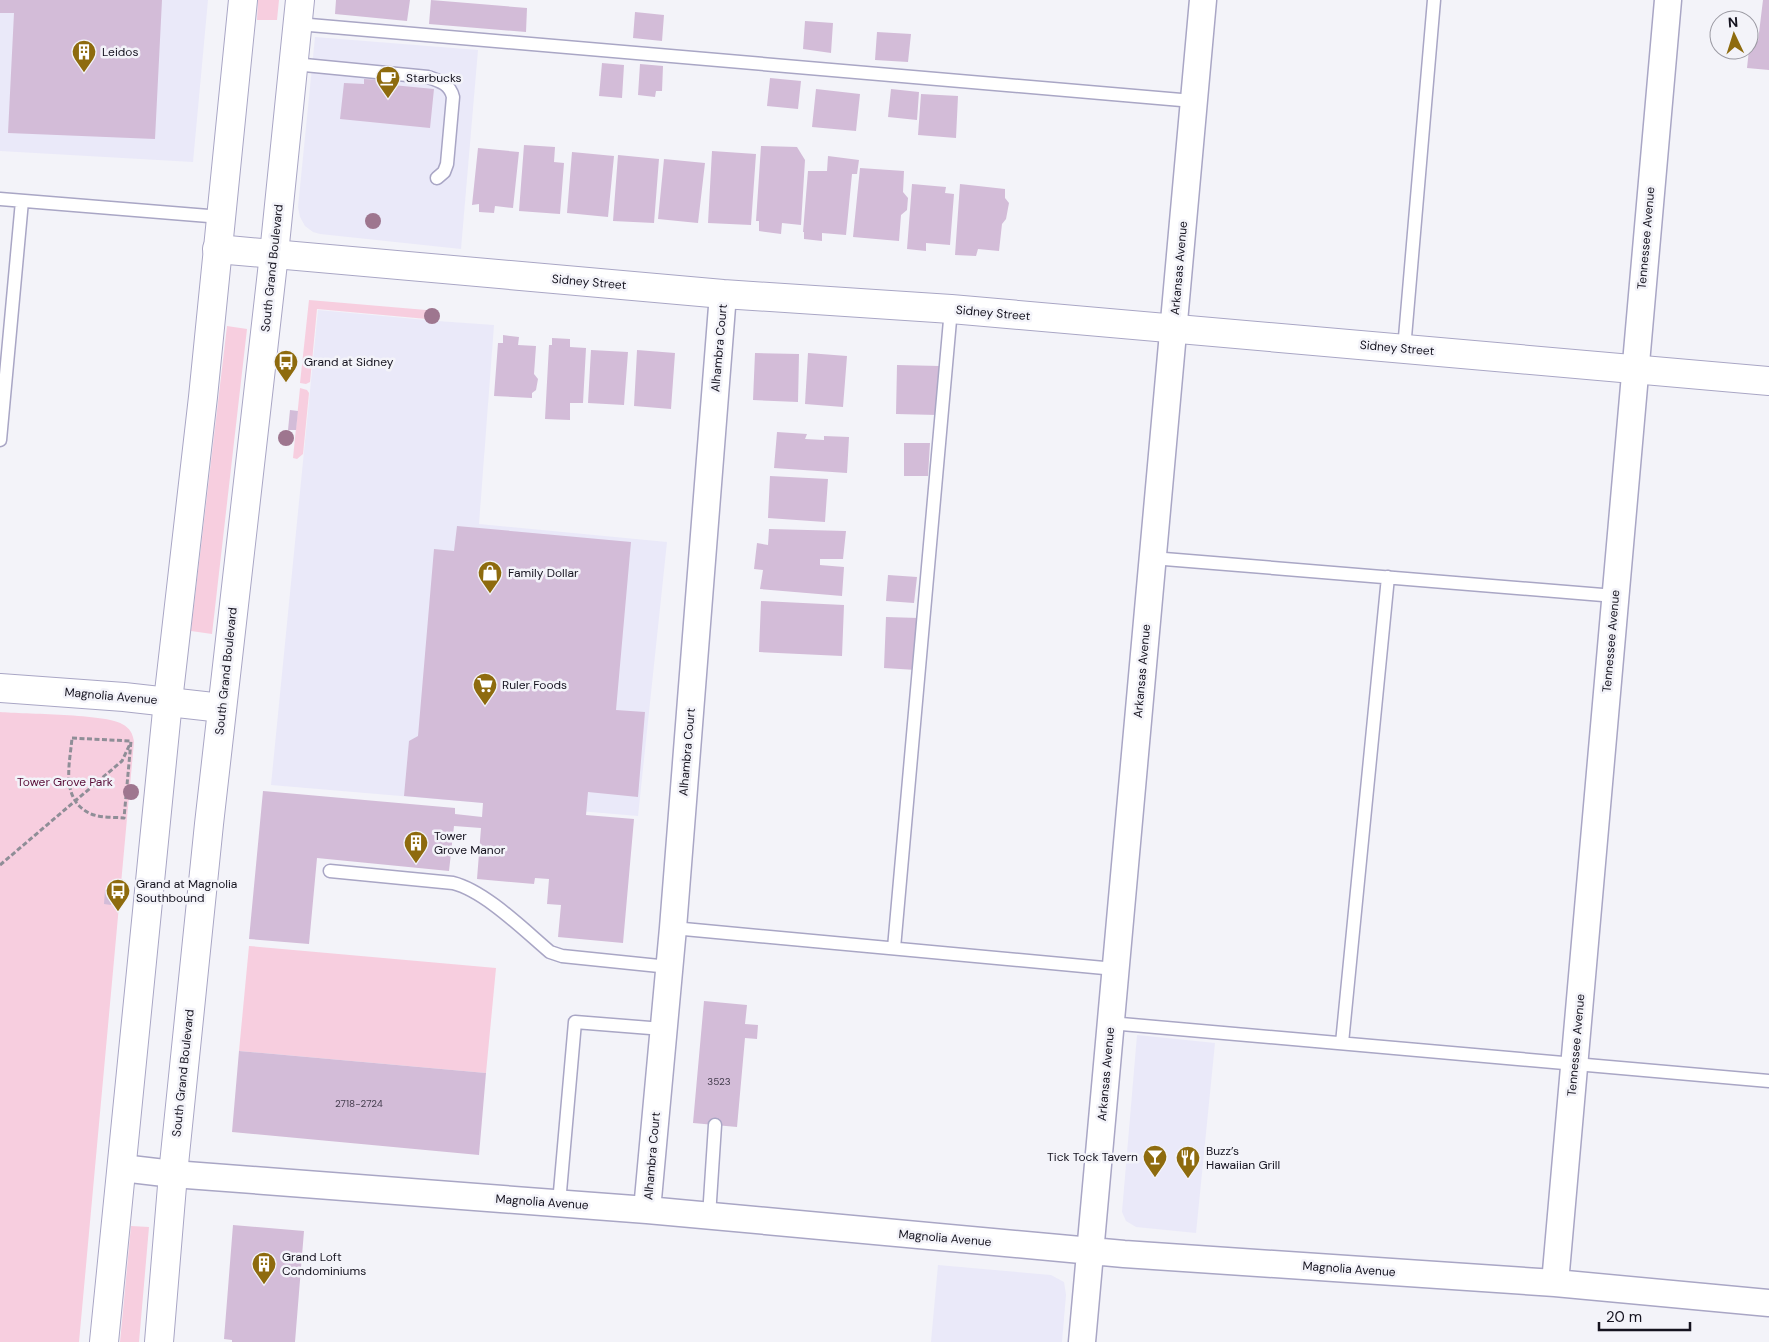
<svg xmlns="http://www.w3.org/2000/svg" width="1769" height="1342" font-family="'DM Sans',sans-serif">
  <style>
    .built { fill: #eae9f9 }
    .green { fill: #f7cedf }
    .building { fill: #d3bcd8 }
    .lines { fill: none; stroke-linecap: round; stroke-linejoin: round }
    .service-casing { stroke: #a9a6c5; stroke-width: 15 }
    .minor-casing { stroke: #a9a6c5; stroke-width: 29 }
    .tertiary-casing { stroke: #a9a6c5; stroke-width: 30 }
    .primary-casing { stroke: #a9a6c5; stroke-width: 30 }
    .path { stroke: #8f8e97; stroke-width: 3; stroke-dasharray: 5 2.5; stroke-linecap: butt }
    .service { stroke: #fff; stroke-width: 12 }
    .minor { stroke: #fff; stroke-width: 26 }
    .tertiary { stroke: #fff; stroke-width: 28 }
    .primary { stroke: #fff; stroke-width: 28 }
    .tree { fill: #9e768f }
    .labels { text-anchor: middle; stroke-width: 5; stroke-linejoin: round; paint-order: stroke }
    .number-label { font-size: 10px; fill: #443d4d }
    .poi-label { font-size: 12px; fill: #15131f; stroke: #f3f3f9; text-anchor: start }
    .street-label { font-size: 12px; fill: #15131f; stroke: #f3f3f9 }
    .park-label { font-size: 12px; fill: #590f39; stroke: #f3f3f9 }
  </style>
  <rect width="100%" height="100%" fill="#f3f3f9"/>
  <path class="built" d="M0,0h208l-15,162 -193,-11z
    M315,37l163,13 -17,199 -141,-15 -7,-2 -8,-6 -5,-9 -2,-10z
    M318,310l119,11 57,4 -15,199 188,18 -29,274 -367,-31z
    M1137,1035l78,8 -19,190 -60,-6 -10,-6 -4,-9z
    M938,1265l113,10 13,7 2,13 -4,47h-131z"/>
  <path class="green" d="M258,0h21l-2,20h-20z
    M309,300l129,11v9l-121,-11 -7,73 -4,2 -6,-1z
    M227,326l20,3 -35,305 -21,-3z
    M300,388l7,2 2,3 -6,61 -6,5 -4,-1z
    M0,712c23,2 107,2 122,12 8,4 11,10 12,18l-55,600h-79z
    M249,946l247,22 -10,105 -247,-22z
    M131,1226l18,1 -10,115h-19z"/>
  <path class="building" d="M0,0h162l-7,139 -147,-6 6,-120h-14z
    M336,0h74l-3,21 -72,-7z
    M431,0l96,8 -1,24 -97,-8z
    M1763,0h6v70l-22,-2 3,-28 8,1z
    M635,12l29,3 -2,26 -29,-3z
    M805,21l28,2 -2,30 -28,-4z
    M877,32l34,2 -3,28 -33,-2z
    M602,63l22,2 -2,33 -23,-2z
    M640,64l23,2 -1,25h-6l-1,6 -17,-2z
    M770,78l31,3 -3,28 -31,-3z
    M364,79l18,1v4l52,5 -4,39 -90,-9 4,-36 20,1z
    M816,89l44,5 -4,37 -44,-4z
    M891,89l28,3 -2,28 -29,-3z
    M921,94l37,2 -2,42 -38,-3z
    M524,145l31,2 -1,15 10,1 -4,51 -41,-3z
    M761,146l36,1 8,13 -4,65 -19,-2 -1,11 -22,-3v-10h-3z
    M478,148l41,4 -6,56 -18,-2 -1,7 -15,-1v-8l-7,1z
    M712,151l44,3 -5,71 -43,-2z
    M572,152l42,4 -6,61 -41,-4z
    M618,155l41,4 -5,64 -41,-2z
    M828,156l31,4 -2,14h-5l-6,61 -24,-2v8l-18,-2v-7h-1l5,-61h19z
    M664,159l41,4 -7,60 -40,-4z
    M860,168l44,3 -1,21 5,6 -1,12 -6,5 -2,26 -46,-4z
    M912,184l34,3 -1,6 9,1 -4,51 -24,-2v8l-19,-2z
    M960,184l45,5v9l4,5 -3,16 -4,5 -3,27 -21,-2 -2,7 -21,-1z
    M503,335l16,2 -1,8 18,1 -2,28 4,5 -2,11 -4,3v5l-38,-2 4,-53h5z
    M552,338l18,1v8l16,1 -3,55h-13v17l-25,-1 4,-74h3z
    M591,350l37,2 -4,53 -36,-2z
    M637,350l38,3 -4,56 -37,-3z
    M755,353l44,1 -1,48 -45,-2z
    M808,353l39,3 -4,51 -38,-3z
    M897,365l42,1 -2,49 -41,-1z
    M290,410l8,1 -2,19h-8z
    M777,432l30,2 -2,5 19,1v-4l25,1 -2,36 -73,-5z
    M904,443h26l-2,33h-24z
    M770,476l58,3 -3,43 -57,-4z
    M457,526l174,16 -15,168 29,2 -7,85 -50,-5 -2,23 48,4 -11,124 -65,-6 3,-32 -14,-1 2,-25 -14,-1 -1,6 -57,-5 4,-51 -27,-2 -5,45 -132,-13 -8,86 -60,-5 14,-148 192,17v6l27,3 1,-14 -79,-7 5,-55 9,-5 16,-187 20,2z
    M769,529l77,2 -3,28h-23v6l24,2 -2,29 -82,-7 3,-19 -9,-1 3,-26 11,2z
    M888,575l29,2 -3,26 -28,-2z
    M761,601l83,4 -2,51 -83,-4z
    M886,617l33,1 -3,52 -32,-2z
    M105,890l7,1 -1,14 -7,-1z
    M704,1001l43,4 -2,19 13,1 -1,14 -12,-1 -8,89 -44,-4z
    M239,1051l247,22 -7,82 -247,-23z
    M233,1225l71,6 -9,111h-63v-2l-8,-1z"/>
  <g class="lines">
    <defs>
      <path id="service" d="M298,24l895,77
        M294,64l134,13c12,4 22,7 25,20l-6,67 -3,8 -7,6
        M0,199l221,18
        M1404,349l30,-349
        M0,440l22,-239
        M1152,558l463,38
        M330,871l123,12c32,8 71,47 97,69l12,4 107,11
        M673,928l442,41
        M894,948l57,-639
        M1110,1023l659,58
        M1342,1043l46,-466
        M559,1203l16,-181 88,7
        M709,1216l6,-91"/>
      <path id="minor" d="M122,1168l51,6 474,36 477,44 431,29 214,20
        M647,1210l26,-282 50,-634
        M1555,1283l113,-1283
        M1082,1342l121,-1342"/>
      <path id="tertiary" d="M217,249l506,45 228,15 818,72
        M0,688l124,9 98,11"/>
      <path id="primary" d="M104,1342l64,-641 35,-304 40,-397
        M159,1342l14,-168 36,-350 65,-570 26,-254"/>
    </defs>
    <use href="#service" class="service-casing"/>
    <use href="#minor" class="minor-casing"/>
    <use href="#tertiary" class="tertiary-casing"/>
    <use href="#primary" class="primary-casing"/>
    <path class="path" d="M72,738l59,3 -7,77c-11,-1 -25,0 -35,-5 -29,-15 -19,-50 -17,-75z
      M0,865l122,-104 8,-17"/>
    <use href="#service" class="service"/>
    <use href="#minor" class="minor"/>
    <use href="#tertiary" class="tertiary"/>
    <use href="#primary" class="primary"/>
  </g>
  <g class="tree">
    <circle cx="373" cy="221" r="8"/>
    <circle cx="432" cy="316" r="8"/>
    <circle cx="286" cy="438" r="8"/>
    <circle cx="131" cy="792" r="8"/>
  </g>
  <defs>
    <symbol id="building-pin" viewBox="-11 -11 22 30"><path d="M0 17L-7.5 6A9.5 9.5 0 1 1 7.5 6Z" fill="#8e6b0e" stroke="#f3f3f9"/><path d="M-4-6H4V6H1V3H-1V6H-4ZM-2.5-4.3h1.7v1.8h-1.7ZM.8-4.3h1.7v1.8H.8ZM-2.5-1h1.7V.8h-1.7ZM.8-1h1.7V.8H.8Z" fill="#fff"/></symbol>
    <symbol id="cafe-pin" viewBox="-11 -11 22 30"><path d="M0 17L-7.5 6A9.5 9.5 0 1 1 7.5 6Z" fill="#8e6b0e" stroke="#f3f3f9"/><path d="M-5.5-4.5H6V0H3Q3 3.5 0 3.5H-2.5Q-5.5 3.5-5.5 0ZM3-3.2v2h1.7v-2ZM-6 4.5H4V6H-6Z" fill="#fff"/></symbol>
    <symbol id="bus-pin" viewBox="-11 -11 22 30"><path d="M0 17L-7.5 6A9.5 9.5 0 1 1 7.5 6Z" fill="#8e6b0e" stroke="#f3f3f9"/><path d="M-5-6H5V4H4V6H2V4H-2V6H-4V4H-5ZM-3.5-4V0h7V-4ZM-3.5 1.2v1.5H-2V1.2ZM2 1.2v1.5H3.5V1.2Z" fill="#fff"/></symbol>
    <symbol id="shop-pin" viewBox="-11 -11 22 30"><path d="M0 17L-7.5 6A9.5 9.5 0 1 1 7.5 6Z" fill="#8e6b0e" stroke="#f3f3f9"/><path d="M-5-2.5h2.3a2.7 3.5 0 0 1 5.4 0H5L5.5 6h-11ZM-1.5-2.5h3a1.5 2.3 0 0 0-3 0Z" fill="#fff"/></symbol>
    <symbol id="supermarket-pin" viewBox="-11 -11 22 30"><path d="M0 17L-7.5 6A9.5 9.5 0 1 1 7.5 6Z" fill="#8e6b0e" stroke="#f3f3f9"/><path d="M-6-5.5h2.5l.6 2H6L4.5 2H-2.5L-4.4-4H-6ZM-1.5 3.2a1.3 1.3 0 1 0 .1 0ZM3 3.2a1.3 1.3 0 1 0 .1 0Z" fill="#fff"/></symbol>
    <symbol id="bar-pin" viewBox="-11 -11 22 30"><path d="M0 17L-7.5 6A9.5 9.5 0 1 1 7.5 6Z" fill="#8e6b0e" stroke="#f3f3f9"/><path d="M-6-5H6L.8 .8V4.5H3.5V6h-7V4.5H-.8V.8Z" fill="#fff"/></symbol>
    <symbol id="restaurant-pin" viewBox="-11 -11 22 30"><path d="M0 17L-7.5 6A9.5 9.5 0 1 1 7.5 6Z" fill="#8e6b0e" stroke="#f3f3f9"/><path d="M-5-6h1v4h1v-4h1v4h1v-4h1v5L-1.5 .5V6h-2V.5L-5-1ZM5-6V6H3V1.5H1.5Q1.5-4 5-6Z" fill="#fff"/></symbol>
  </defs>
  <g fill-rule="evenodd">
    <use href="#building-pin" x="70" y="38" width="28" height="38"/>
    <use href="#cafe-pin" x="374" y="64" width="28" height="38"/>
    <use href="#bus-pin" x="272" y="348" width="28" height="38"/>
    <use href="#shop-pin" x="476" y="559" width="28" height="38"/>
    <use href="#supermarket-pin" x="471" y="671" width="28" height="38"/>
    <use href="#building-pin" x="402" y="829" width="28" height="38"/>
    <use href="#bus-pin" x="104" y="877" width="28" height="38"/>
    <use href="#bar-pin" x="1141" y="1143" width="28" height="38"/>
    <use href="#restaurant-pin" x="1174" y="1144" width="28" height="38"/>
    <use href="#building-pin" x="250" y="1250" width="28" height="38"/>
  </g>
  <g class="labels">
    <g class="number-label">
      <text x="719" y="1085">3523</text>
      <text x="359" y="1107">2718-2724</text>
    </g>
    <g class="poi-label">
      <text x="102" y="56">Leidos</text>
      <text x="406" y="82">Starbucks</text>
      <text x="304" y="366">Grand at Sidney</text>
      <text x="508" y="577">Family Dollar</text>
      <text x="502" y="689">Ruler Foods</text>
      <text x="434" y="840">Tower<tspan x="434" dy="14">Grove Manor</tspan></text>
      <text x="136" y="888">Grand at Magnolia<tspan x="136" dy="14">Southbound</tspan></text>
      <text x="1206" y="1155">Buzz’s<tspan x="1206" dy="14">Hawaiian Grill</tspan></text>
      <text x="1138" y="1161" text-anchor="end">Tick Tock Tavern</text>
      <text x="282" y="1261">Grand Loft<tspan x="282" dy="14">Condominiums</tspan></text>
    </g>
    <g class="street-label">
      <text transform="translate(1646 238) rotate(-85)" y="4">Tennessee Avenue</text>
      <text transform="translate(272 268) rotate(-84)" y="4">South Grand Boulevard</text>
      <text transform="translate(1179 268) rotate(-85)" y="4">Arkansas Avenue</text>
      <text transform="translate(589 282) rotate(5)" y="4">Sidney Street</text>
      <text transform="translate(993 313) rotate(5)" y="4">Sidney Street</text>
      <text transform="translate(719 348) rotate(-85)" y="4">Alhambra Court</text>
      <text transform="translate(1397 348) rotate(5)" y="4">Sidney Street</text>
      <text transform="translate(1611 641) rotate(-85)" y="4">Tennessee Avenue</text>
      <text transform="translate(226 671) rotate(-84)" y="4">South Grand Boulevard</text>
      <text transform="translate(1142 671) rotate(-85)" y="4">Arkansas Avenue</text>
      <text transform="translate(111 696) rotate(5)" y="4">Magnolia Avenue</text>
      <text transform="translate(687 752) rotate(-85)" y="4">Alhambra Court</text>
      <text transform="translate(1576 1045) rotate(-85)" y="4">Tennessee Avenue</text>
      <text transform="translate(183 1073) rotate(-84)" y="4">South Grand Boulevard</text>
      <text transform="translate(1106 1074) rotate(-85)" y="4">Arkansas Avenue</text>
      <text transform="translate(652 1156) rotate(-85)" y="4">Alhambra Court</text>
      <text transform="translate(542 1202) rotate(4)" y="4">Magnolia Avenue</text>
      <text transform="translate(945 1238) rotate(5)" y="4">Magnolia Avenue</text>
      <text transform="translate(1349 1269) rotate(4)" y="4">Magnolia Avenue</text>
    </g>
    <g class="park-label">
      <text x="65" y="786">Tower Grove Park</text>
    </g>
  </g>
  <g transform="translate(1734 35) rotate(356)"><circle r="24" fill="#f3f3f9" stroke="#9a99a2"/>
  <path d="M0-4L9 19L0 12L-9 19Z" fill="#8e6b0e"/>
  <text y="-8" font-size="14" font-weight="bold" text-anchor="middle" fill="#15131f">N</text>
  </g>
  <path d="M1599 1322v8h91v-8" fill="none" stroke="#15131f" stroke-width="2.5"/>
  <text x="1606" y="1322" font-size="15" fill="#15131f" stroke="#f3f3f9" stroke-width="4" paint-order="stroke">20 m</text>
</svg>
